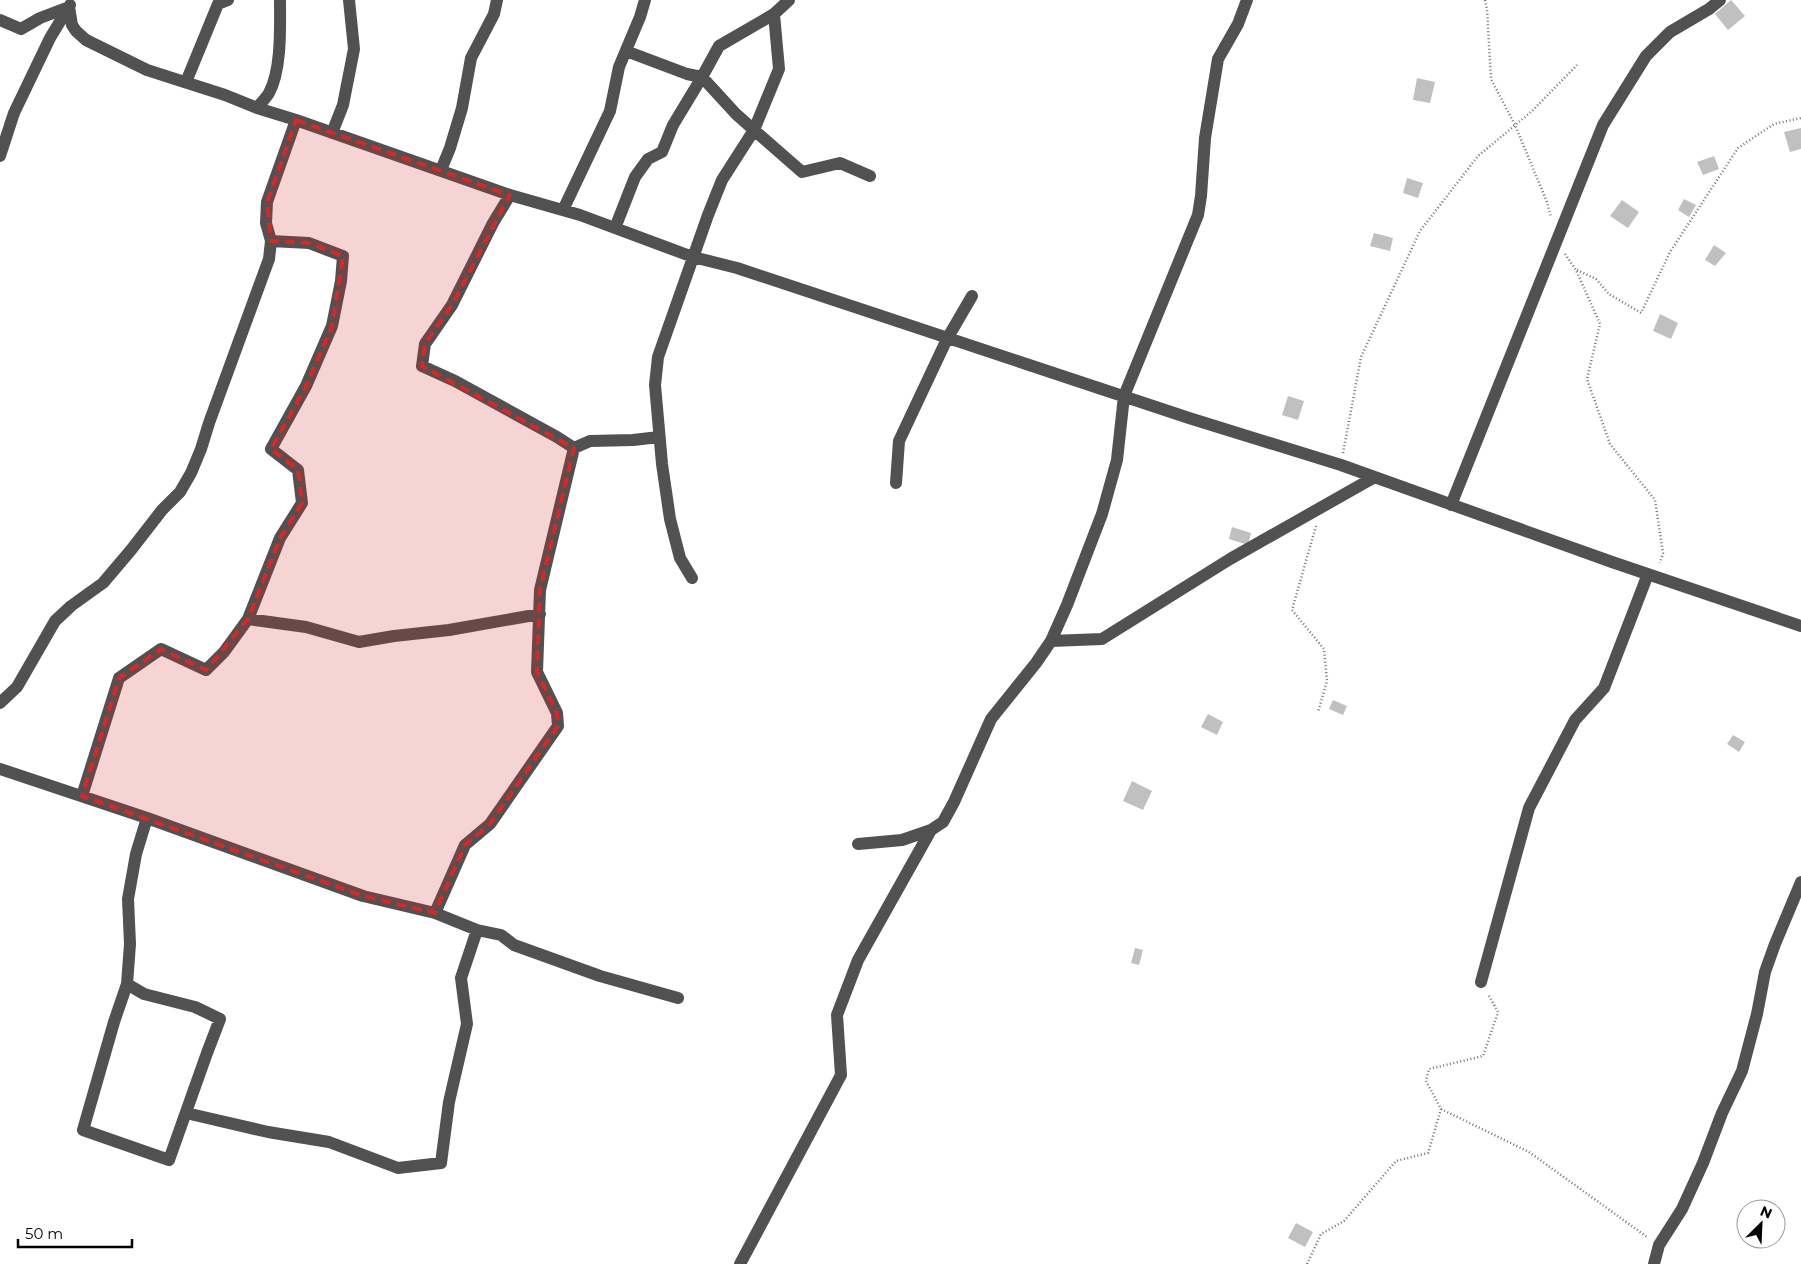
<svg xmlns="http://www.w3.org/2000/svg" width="1801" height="1264" font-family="Montserrat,sans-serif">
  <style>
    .building { fill: #c0c0c0 }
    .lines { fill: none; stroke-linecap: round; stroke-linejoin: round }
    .path { stroke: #737373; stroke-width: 2.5; stroke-dasharray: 1 2.5; stroke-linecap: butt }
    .minor { stroke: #515151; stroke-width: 12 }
    .marked { fill: #d62828; fill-opacity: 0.2; stroke: #d62828; stroke-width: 4; stroke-dasharray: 10 6; stroke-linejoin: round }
  </style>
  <rect width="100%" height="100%" fill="#fff"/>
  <path class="building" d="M1731,0l14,16 -17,14 -13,-16z
    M1417,78l18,4 -5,21 -17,-3z
    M1801,128v21l-11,3 -6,-20z
    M1714,156l5,13 -16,6 -6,-13z
    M1407,178l16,5 -5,15 -15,-5z
    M1684,199l12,6 -7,12 -11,-7z
    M1622,200l17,12 -11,16 -18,-12z
    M1374,233l19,5 -3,13 -20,-5z
    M1714,245l12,8 -11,13 -10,-6z
    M1660,314l18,9 -7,16 -18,-8z
    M1288,396l16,5 -6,19 -16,-5z
    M1232,527l19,6 -3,12 -19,-6z
    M1333,700l14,6 -4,9 -14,-6z
    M1208,714l15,8 -6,13 -16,-8z
    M1733,735l12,7 -6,10 -12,-8z
    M1132,781l20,10 -9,19 -20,-9z
    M1135,948l8,2 -4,15 -8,-2z
    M1296,1223l17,9 -8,15 -17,-9z"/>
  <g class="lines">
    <path class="path" d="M1485,0l2,9 4,70 24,46 32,77 4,15
      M1565,254l11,16 24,54 -13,55 23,65 45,56 8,53 -3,10
      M1577,270l19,9 13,15 32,19 29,-61 68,-104 36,-24 27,-6
      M1343,453l18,-96 59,-126 58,-75 54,-45 45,-46
      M1316,526l-24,84 32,39 3,32 -9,31
      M1441,1109l88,43 118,85
      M1307,1264l14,-30 23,-13 52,-60 32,-8 13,-44 -15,-28 3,-12 54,-13 15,-44 -10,-18"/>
    <path class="minor" d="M789,0l-15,14 5,55 -25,61 48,42 38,-9 30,13
      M0,20l21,9 19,-11 29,-11 3,18 4,6 10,9 61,30 78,25 32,13 39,12 214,75 70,20 113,42 44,11 452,150 152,47 271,97 189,64
      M626,51l61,23 15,3 17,-31 55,-32
      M186,82l32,-78 10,-4
      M257,108c4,-5 9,-10 12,-15 13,-24 11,-67 11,-93
      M332,133l11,-28 11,-56 -5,-49
      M0,156l14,-43 36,-75 20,-33
      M441,170l9,-22 12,-40 9,-50 23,-44 3,-14
      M510,195l-17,28 -41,82 -27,39 -3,22 33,15 102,56 17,11
      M563,210l47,-99 9,-44 21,-50 5,-17
      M615,228l20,-51 13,-18 14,-7 11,-27 29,-48 34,37 18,16 -32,50 -14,35 -50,142 -3,28 7,79 8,55 10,39 12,20
      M896,483l3,-42 48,-102 25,-43
      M1451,505l152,-380 43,-69 24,-24 39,-23 11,-9
      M248,619l32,-81 22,-35 -4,-33 -27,-21 35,-63 26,-60 9,-45 2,-25 -34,-13 -38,-2
      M1051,641l51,-2 128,-80 143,-81
      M0,703l17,-16 38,-66 16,-15 32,-23 28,-33 31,-40 18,-18 11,-19 10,-24 8,-26 60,-164 2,-18 -5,-18 1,-21 29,-82
      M0,769l147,49 216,78 72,17 42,17 24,5 13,10 86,31 78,22
      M82,796l37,-118 42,-29 45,21 18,-18 24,-33 58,8 53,15 35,-6 55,-6 91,-16
      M858,844l44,-4 29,-10 12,-8 11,-20 37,-83 45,-56 15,-22 16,-36 35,-91 15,-54 7,-64 74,-181 3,-19 4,-58 13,-79 20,-35 9,-24
      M435,913l30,-68 25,-21 68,-98 -1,-13 -20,-41 3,-82 34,-142 16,-7 43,-1 26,-3
      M1481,982l48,-174 46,-88 29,-32 44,-114
      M127,984l17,10 51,13 25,12 -13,34 -38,107 -86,-30 31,-108 13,-38 3,-40 -2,-45 8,-45 11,-36
      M186,1113l82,19 61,10 69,26 43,-5 8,-61 18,-78 -6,-46 16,-48
      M740,1264l101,-189 -4,-60 21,-55 73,-130
      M1654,1264l5,-19 23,-36 21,-46 19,-50 20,-42 15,-57 8,-42 10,-28 26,-62"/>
  </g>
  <path class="marked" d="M296,120l214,75 -58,110 -27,39 -3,22 152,82 -34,142 -3,82 20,41 1,13 -68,98 -25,21 -30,68 -72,-17 -281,-100 37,-118 42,-29 45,21 42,-51 32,-81 22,-35 -4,-33 -27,-21 35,-63 26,-60 11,-70 -34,-13 -38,-2 -4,-39z"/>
  <g transform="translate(1761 1224) rotate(24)"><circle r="24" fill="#ffffff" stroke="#999999"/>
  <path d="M0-4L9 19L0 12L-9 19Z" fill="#000000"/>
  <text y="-8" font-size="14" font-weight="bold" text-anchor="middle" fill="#000000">N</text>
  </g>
  <path d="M18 1239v8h114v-8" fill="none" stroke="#000000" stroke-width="2.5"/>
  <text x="25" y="1239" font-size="15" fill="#000000" stroke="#ffffff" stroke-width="4" paint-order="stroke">50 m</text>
</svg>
